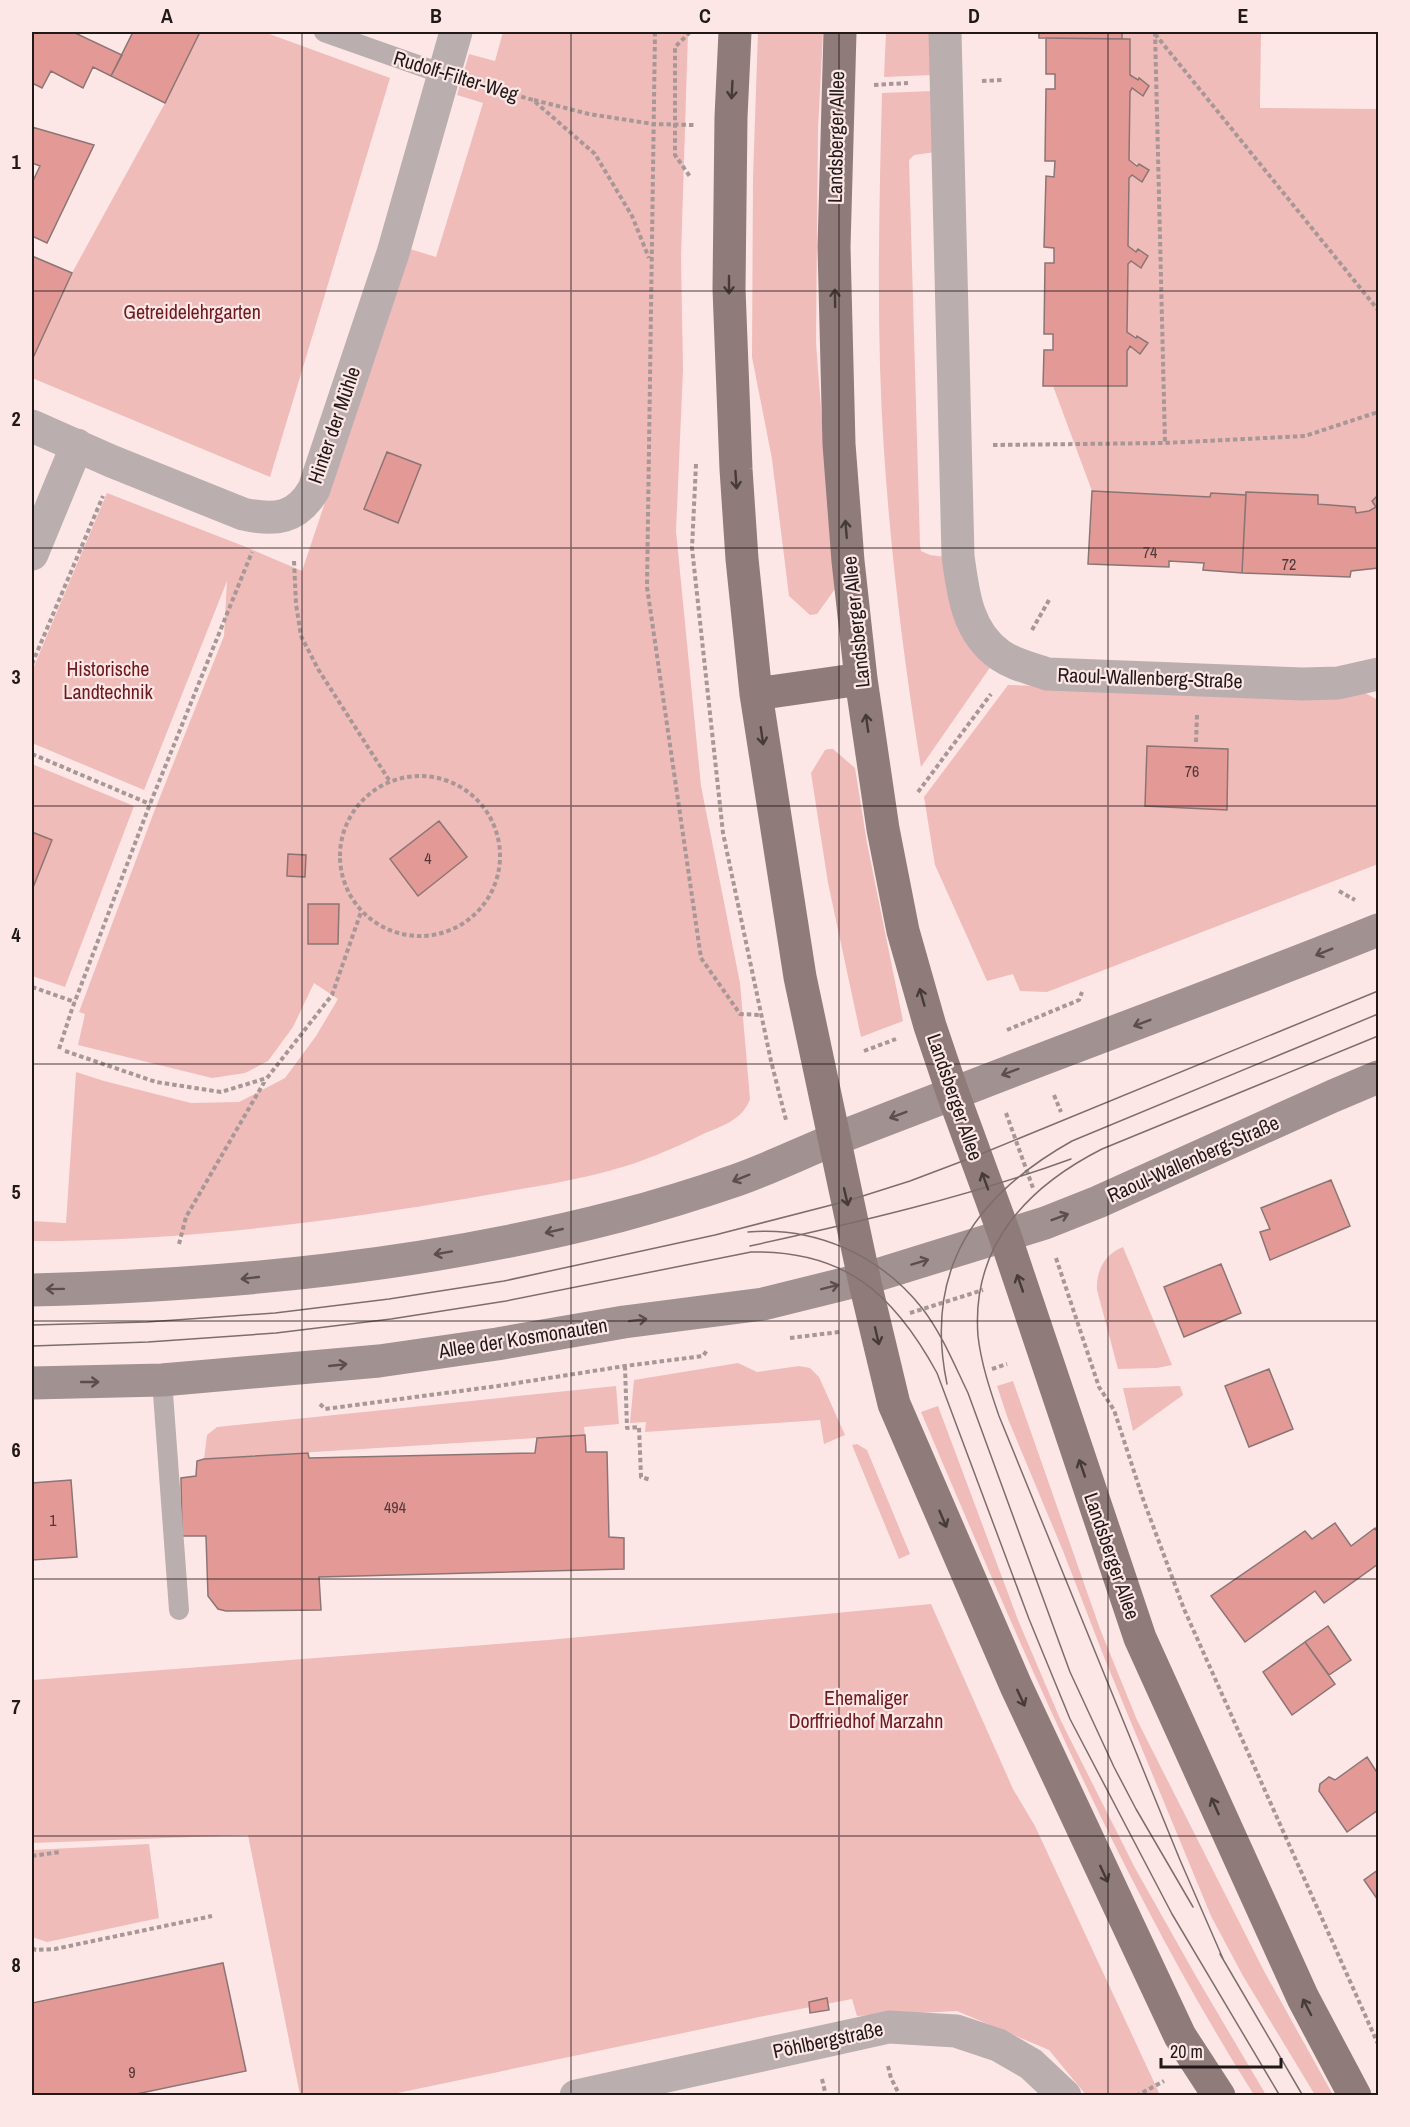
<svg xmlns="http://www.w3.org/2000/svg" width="1410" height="2127" font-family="'Archivo Narrow',sans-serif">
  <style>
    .green { fill: #f0bcb9; fill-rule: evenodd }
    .building { fill: #e39a96; stroke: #8b7574; stroke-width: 1.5 }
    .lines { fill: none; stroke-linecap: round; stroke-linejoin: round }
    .path { stroke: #a79796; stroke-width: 4; stroke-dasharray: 4.5 3; stroke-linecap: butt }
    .service { stroke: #baafae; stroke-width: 20 }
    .minor { stroke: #baafae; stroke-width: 33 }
    .secondary { stroke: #a19190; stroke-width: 33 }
    .primary { stroke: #8e7b7a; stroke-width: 33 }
    .tram { stroke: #7c6e6d; stroke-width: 1.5 }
    .oneway { stroke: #473b3a }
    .oneway2 { stroke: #5b4e4e }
    .grid { fill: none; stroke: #211818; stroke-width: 1.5; stroke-opacity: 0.55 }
    .labels { text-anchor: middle; stroke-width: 4.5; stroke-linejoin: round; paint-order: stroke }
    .number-label { font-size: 16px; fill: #523838 }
    .street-label { font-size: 20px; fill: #211818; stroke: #fce7e6 }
    .park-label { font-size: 20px; fill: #6e191e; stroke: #fce7e6 }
    .neatline { fill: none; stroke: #211818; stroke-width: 2 }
    .grid-label { font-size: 20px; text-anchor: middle; font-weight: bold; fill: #211818 }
  </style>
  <rect width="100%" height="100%" fill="#fce7e6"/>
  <path class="green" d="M200,32h64l126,46 -120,399 -238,-99v-18l40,-87 93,-170z
    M503,32h185l-7,225 2,113 -7,161 25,255 39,197 10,116c-8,22 -29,27 -49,36 -28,14 -59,27 -89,35 -46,13 -95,19 -142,28 -145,25 -292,43 -438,43v-20l34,2 10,-151 28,9 87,22 48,-1 46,-24 31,-42 22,-37 -24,-16 -21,44 -25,34 -23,12 -33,5 -134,-33 7,-31 -6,-2 75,-200 70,-176 3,-55 -83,209 -112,-47v-72l75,-178 139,54 56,24 108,-322 26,8 47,-154 -26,-8 12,-41 26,7zM288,854l18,2 -1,21 -18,-1z
    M758,32h65l-5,98 -2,213 19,246 -18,25 -7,1 -21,-19 -17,-137 -20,-102 1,-180z
    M886,32h45l1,43 -48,2z
    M1122,32h139l-1,76 118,1v386l-6,6 4,6 -7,4 -13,2 -1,-6 -109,-12 -36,2 -118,-6 -39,-105h74v-35l3,-5 10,7 8,-10 -21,-11 1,-68 3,-3 10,7 7,-12 -10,-6 -2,2 -8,-6 1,-68 3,-3 10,6 7,-11 -20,-10 1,-68 2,-4 11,8 6,-10 -10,-8 -1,2 -8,-5 -1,-36h-7z
    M932,91l4,61 -22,3 -5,5 11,385 1,6 9,4 16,2 45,109 -70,101c-17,-105 -30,-210 -37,-316 -8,-119 -5,-239 -2,-358z
    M1008,685l252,9 105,-1 13,7v164l-331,128 -27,-1 -7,-17 -26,7 -52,-116 -11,-68z
    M829,749h4l22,19 12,75 36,178 -42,16 -33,-154 -17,-110 14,-23z
    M32,764l102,42 -69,181 -33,-11z
    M1123,1247l49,118 -15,3 -39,1 -21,-79c-1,-20 8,-36 26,-43z
    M738,1363l19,9 42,-6 11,2 9,9 26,58 -21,9 -4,-24 -175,12 1,-10 -16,1 4,-43z
    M1013,1381l87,248 37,91 127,251 69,124h-18l-72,-119 -32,-60 -107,-259 -41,-106 -55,-132 -11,-33z
    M616,1386l3,38 -35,3 1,8 -381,24 3,-24 10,-8z
    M1180,1386l3,9 -50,36 -10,-43z
    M938,1406l80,214 43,101 74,147 62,110 69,117h-12c-135,-214 -234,-450 -333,-683z
    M857,1444l10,6 43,104 -11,5 -47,-114z
    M931,1604l82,185 22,37 125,269h-74l-37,-45 -92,-39 -100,5 -5,-17 -83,16 -381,80h-88l-52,-260 -216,8v-163l516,-40z
    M149,1844l10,74 -112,24 -15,-5v-87z"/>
  <path class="building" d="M32,32h41l49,23 -11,21 -18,-9 -10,21 -32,-17 -9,17 -10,-5z
    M133,32h67l-35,71 -54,-27z
    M1039,32h83v7l-83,-1z
    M1046,38l84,1v36l8,5 1,-2 10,8 -6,10 -11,-8 -2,4 -1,68 8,6 2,-2 10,6 -7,12 -10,-7 -3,3 -1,68 8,6 2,-3 10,7 -7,12 -10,-7 -3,3 -1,68 9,6 1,-2 11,7 -8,11 -10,-8 -3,5v35h-84l1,-36h9v-16h-9l1,-71h9v-15l-10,-1 2,-71 8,1 1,-16h-10l1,-72h9v-15h-9z
    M32,127l62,18 -47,98 -15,-7v-53l8,-17 -8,-3z
    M32,256l40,17 -40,87z
    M387,452l34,13 -23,58 -34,-14z
    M1092,491l118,6 1,-4 35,2 -4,78 -39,-3 1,-7 -35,-2v6l-81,-3z
    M1246,492l72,3v9l37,3 1,6 13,-2 7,-4 -4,-6 6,-6v73l-27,3 -1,6 -108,-4z
    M1147,746l81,3 -1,61 -82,-4z
    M439,821l28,36 -49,39 -28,-37z
    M32,832l20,8 -20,50z
    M288,854l18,1 -1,22 -18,-1z
    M308,904h31l-1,40h-30z
    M1331,1180l19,46 -80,34 -10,-28 10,-3 -9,-21z
    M1221,1264l20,49 -57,24 -20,-50z
    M1269,1369l24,60 -44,18 -24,-61z
    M585,1435l1,17h21l2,85 15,1v31l-305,8 2,33 -95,1 -8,-2 -10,-13 -2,-60h-24l-1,-58 15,-2 1,-15 7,-2 104,-6 1,5 226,-5 2,-15z
    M71,1480l6,77 -45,3v-77z
    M1335,1523l16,23 24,-18 3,5v31l-54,39 -9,-12 -70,51 -34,-46 94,-65 7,8z
    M1328,1626l23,34 -22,15 -24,-33z
    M1305,1642l30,42 -43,31 -29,-43z
    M1367,1757l11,17v36l-31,22 -28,-41 1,-7 9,-7 6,3z
    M1378,1870v30l-14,-20z
    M223,1963l23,108 -119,25h-95v-93z
    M827,1998l2,12 -19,3 -1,-11z"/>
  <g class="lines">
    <path class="path" d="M655,32l-8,555 54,371 39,56 21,1
      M690,32l-15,15v108l16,23
      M1155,32l10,411
      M1155,34l223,276
      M982,81l20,-1
      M478,84l55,16 62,54 37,62 17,42
      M874,85l34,-2
      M534,100l55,14 64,10 41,1
      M993,445l172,-2 140,-7 73,-24
      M696,464l-4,84 31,285 48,228 15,59
      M294,561l2,43 5,32 17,33 71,111
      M1032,630l17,-30
      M32,664l71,-168
      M1196,742l1,-27
      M32,754l118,50
      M340 856a80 80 0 1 1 160 0a80 80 0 1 1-160 0Z
      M918,792l73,-98
      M1339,891l16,9
      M32,987l43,15
      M1007,1030l72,-30 3,-8
      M59,1049l13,-40 78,-205 102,-252
      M65,1051l91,31 65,10 46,-14 65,-83 29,-83
      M864,1051l32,-12
      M1054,1095l7,17
      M1006,1113l27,75
      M179,1244l7,-27 80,-138
      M1056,1258l43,129 15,23 29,89 41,110 194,435
      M910,1313l73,-23
      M790,1338l49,-6
      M625,1366l2,62 12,-1 2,50 10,3
      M992,1369l15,-5
      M320,1404l5,5 173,-23 127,-20 78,-10 5,-7
      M32,1856l28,-4
      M32,1948l4,2 19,-1 157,-33
      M888,2066l3,12 9,18
      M822,2079l4,17
      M1136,2096l28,-15"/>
    <path class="service" d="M324,32l119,42
      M162,1380l17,230"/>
    <path class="minor" d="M945,32l13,524c5,37 9,76 42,99 14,10 31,13 47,19l256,10 35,-1 40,-9
      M32,426l79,35 132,53c32,7 54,5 71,-25l79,-236 63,-221
      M32,554l45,-109
      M576,2096l313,-69 67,4 42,14 33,19 34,32"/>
    <path class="secondary" d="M32,1290c197,-5 395,-24 587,-74 38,-10 77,-22 115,-35 35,-12 69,-29 104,-43 48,-19 97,-37 145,-56 131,-51 264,-99 395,-152
      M32,1383l130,-3 217,-19 118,-17 127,-22 139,-18 101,-25 181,-56 53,-21 235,-106 45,-19"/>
    <path class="primary" d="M735,32l-4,85 -2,172 7,180 6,90 14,135 44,283 65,306 29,121 122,282 164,350 39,60
      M840,32l-6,215 5,197 9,117 13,118 22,150 20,102 27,95 23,68 52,142 135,402 163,360 52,98
      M756,694l105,-15"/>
    <path class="tram" d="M748,1232c67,-6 132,23 174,76 20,26 32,56 46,85l102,279 44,95 22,42 57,98
      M750,1246c109,-24 217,-49 321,-87
      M32,1325l115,-3 128,-9 114,-14 115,-18 211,-46 132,-34 63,-20 66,-25 402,-165
      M32,1346l116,-4 128,-9 115,-14 115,-18 245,-49c94,-2 143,42 186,121l92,246 41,100 102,195 108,182
      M947,1384c-24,-115 29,-189 125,-243l306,-127
      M1220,1954l83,142
      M1224,1961l-44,-101 -181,-444c-9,-26 -18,-53 -21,-80 -7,-90 49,-149 124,-187l276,-113"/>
  </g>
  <defs><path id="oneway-shaft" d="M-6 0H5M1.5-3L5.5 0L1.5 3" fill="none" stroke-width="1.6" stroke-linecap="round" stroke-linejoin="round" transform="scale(1.5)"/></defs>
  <g class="oneway">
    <use href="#oneway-shaft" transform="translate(732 90) rotate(93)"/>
    <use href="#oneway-shaft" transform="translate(729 285) rotate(90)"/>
    <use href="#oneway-shaft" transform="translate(835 298) rotate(-91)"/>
    <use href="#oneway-shaft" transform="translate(736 480) rotate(86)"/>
    <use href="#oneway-shaft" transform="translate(846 529) rotate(-95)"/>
    <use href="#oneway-shaft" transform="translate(867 723) rotate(-98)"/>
    <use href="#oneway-shaft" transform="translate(762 736) rotate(82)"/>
    <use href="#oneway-shaft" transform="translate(922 997) rotate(-106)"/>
    <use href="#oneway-shaft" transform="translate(985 1181) rotate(-110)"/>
    <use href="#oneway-shaft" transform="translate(846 1197) rotate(77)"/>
    <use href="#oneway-shaft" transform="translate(1020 1283) rotate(-109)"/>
    <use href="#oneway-shaft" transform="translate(877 1336) rotate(77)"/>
    <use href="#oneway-shaft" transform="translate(1082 1468) rotate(-109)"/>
    <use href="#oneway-shaft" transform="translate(943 1519) rotate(67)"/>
    <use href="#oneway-shaft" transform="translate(1021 1698) rotate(65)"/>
    <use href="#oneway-shaft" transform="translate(1215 1806) rotate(-114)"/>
    <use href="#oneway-shaft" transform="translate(1104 1874) rotate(65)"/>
    <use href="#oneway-shaft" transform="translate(1307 2007) rotate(-117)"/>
  </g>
  <g class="oneway2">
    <use href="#oneway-shaft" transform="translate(1324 952) rotate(158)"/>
    <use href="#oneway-shaft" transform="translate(1142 1023) rotate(159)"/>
    <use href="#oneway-shaft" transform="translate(1010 1072) rotate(160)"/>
    <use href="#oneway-shaft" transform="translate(898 1115) rotate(159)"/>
    <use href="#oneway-shaft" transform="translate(741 1178) rotate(158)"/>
    <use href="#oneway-shaft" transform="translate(1060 1217) rotate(-21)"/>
    <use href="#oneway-shaft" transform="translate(554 1231) rotate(167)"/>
    <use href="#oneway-shaft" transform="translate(443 1253) rotate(170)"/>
    <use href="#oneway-shaft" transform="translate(920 1262) rotate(-17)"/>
    <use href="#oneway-shaft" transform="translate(250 1278) rotate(174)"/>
    <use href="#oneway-shaft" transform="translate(830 1287) rotate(-14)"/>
    <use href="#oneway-shaft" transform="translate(55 1289) rotate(179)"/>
    <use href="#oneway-shaft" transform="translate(638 1320) rotate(-7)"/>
    <use href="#oneway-shaft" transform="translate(338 1365) rotate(-6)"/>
    <use href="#oneway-shaft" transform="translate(90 1382)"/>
  </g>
  <path class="grid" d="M302,32v2064M571,32v2064M839,32v2064M1108,32v2064M32,291h1346M32,548h1346M32,806h1346M32,1064h1346M32,1321h1346M32,1579h1346M32,1836h1346"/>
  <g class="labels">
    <g class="number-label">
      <text x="1150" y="558">74</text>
      <text x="1289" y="570">72</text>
      <text x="1192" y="777">76</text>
      <text x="428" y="864">4</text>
      <text x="395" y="1513">494</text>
      <text x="53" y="1526">1</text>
      <text x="132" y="2078">9</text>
    </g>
    <g class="street-label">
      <text transform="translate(456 76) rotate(17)" y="7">Rudolf-Filter-Weg</text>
      <text transform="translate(836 137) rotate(-89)" y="7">Landsberger Allee</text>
      <text transform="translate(334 425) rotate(-71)" y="7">Hinter der Mühle</text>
      <text transform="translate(856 622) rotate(-96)" y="7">Landsberger Allee</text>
      <text transform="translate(1150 678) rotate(2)" y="7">Raoul-Wallenberg-Straße</text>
      <text transform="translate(955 1097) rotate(71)" y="7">Landsberger Allee</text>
      <text transform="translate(1193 1159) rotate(-24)" y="7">Raoul-Wallenberg-Straße</text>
      <text transform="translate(523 1338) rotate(-9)" y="7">Allee der Kosmonauten</text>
      <text transform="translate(1112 1556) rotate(71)" y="7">Landsberger Allee</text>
      <text transform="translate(828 2040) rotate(-12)" y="7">Pöhlbergstraße</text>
    </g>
    <g class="park-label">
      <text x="192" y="319">Getreidelehrgarten</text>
      <text x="108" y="676">Historische<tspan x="108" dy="23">Landtechnik</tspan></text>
      <text x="866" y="1705">Ehemaliger<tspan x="866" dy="23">Dorffriedhof Marzahn</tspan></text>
    </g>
  </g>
  <rect width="1410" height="2127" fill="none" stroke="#fce7e6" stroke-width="66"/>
  <path d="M1161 2058v9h120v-9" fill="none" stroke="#211818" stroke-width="3"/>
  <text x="1170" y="2058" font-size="18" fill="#211818" stroke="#fce7e6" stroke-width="4.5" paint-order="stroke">20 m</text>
  <rect x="33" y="33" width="1344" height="2061" class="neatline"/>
  <g class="grid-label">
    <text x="167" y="23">A</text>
    <text x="436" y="23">B</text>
    <text x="705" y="23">C</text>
    <text x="974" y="23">D</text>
    <text x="1243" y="23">E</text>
    <text x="16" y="169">1</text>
    <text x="16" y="426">2</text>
    <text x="16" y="684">3</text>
    <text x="16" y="942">4</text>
    <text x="16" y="1199">5</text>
    <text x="16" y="1457">6</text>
    <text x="16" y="1714">7</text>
    <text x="16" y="1972">8</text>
  </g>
</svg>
